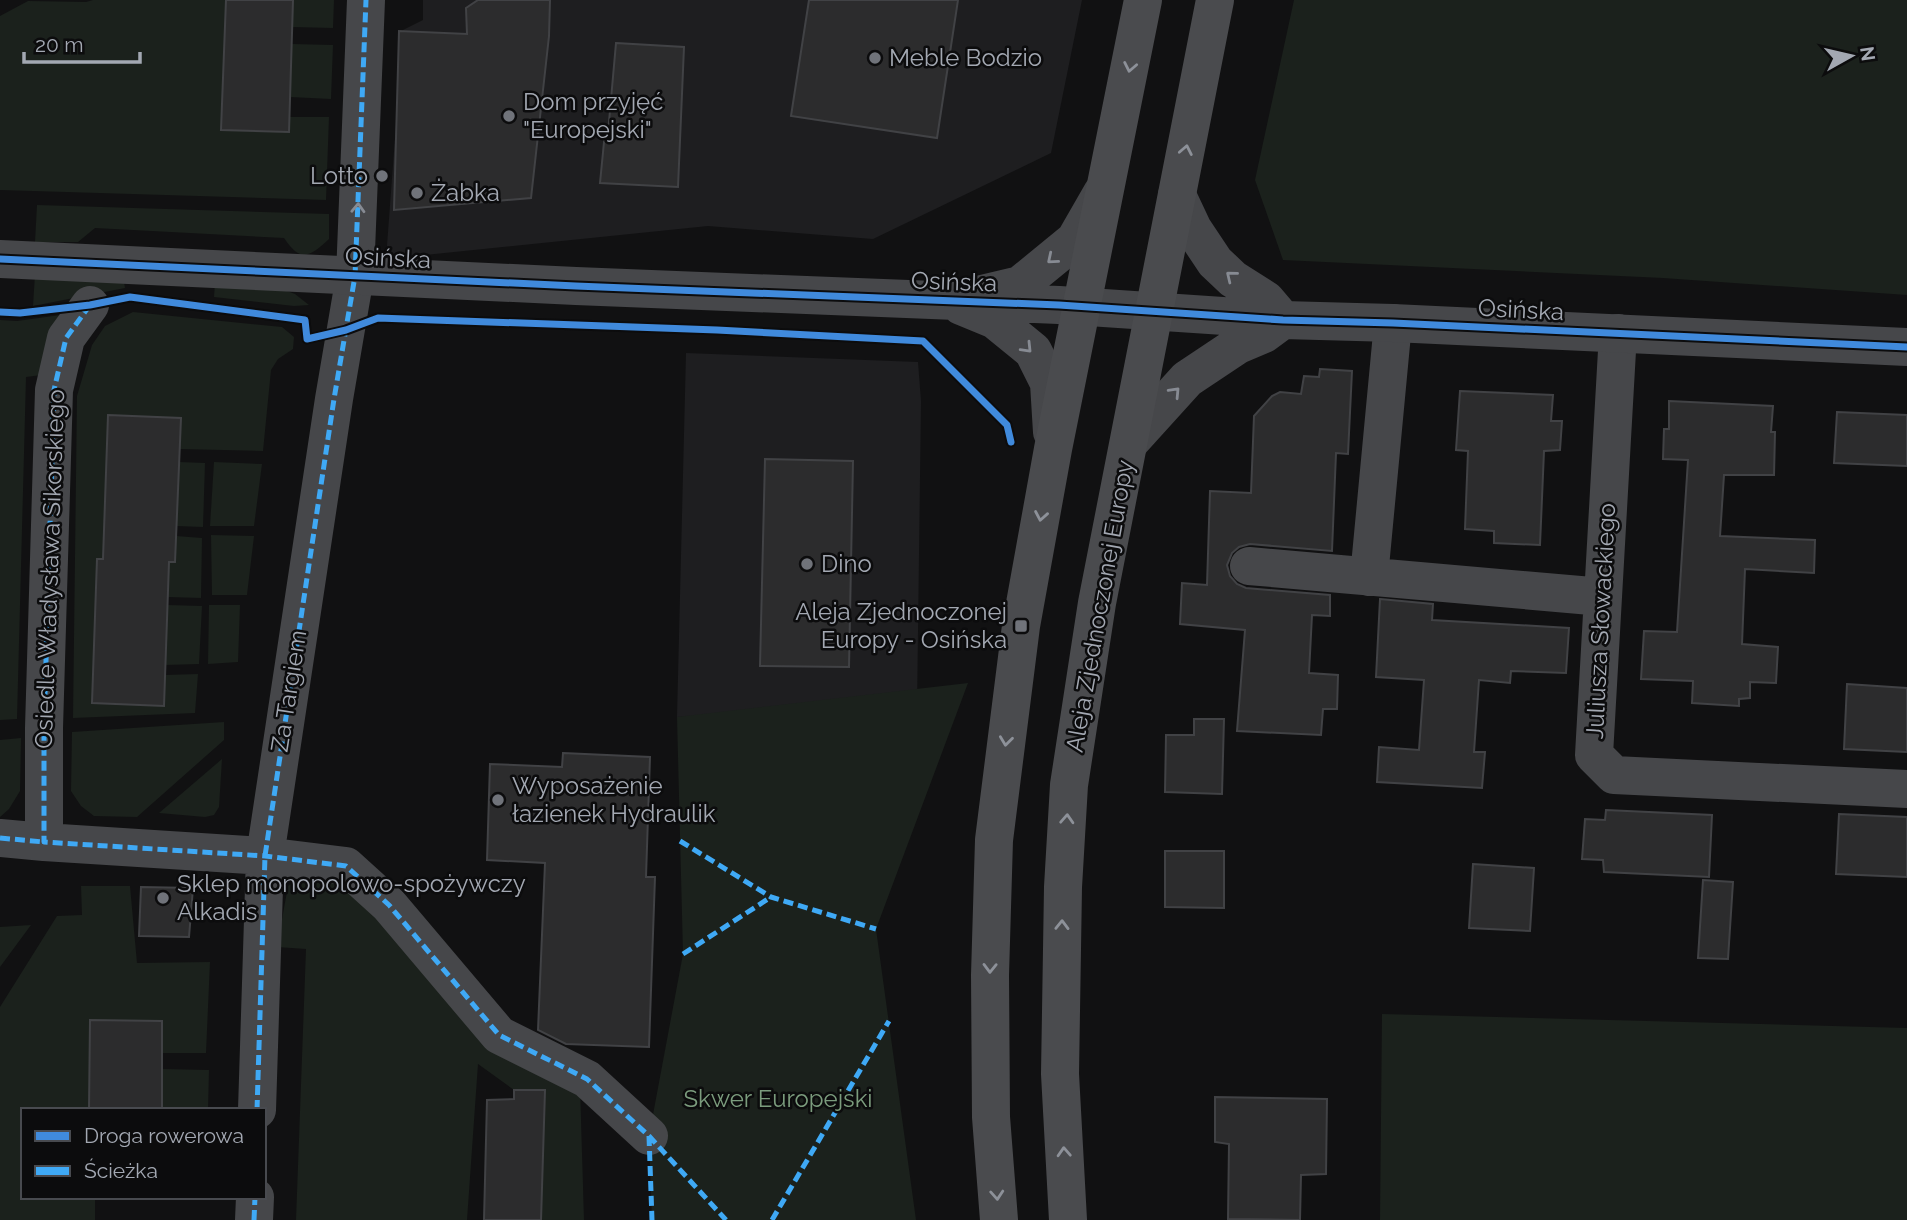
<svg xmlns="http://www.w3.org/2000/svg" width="1907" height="1220" font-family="Raleway,sans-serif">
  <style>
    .built { fill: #1e1e20 }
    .green { fill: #1b211c }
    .building { fill: #2c2c2d; stroke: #414245; stroke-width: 2 }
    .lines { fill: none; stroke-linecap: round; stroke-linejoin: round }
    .minor { stroke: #46474a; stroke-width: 38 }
    .tertiary { stroke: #46474a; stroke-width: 38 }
    .secondary { stroke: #4a4b4e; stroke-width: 38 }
    .quiet { stroke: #3fa9f5; stroke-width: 5; stroke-dasharray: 10 5; stroke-linecap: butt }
    .cycleway-casing { stroke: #0c0c0d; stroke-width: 11 }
    .cycleway { stroke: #408adc; stroke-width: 7 }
    .oneway { stroke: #8d9199 }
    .oneway2 { stroke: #878b93 }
    .poi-dot { fill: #70737a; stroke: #0c0c0d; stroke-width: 2.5 }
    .labels { text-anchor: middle; stroke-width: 5; stroke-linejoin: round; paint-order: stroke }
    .poi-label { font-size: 24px; fill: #a3a8b2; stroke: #0c0c0d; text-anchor: start }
    .street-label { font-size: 24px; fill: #a3a8b2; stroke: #0c0c0d }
    .park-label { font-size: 24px; fill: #7b9c7d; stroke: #0c0c0d }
  </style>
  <rect width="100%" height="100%" fill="#111112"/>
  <path class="built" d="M423,0h659l-31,153 -178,86 -165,-13 -322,33 17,-229 20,-10z
    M686,353l232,9 3,39 -4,308 -240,8z"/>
  <path class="green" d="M93,0h133l-5,129 67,3 1,-15h40l-3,83 -326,-10v-174l28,-15 58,1z
    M293,0h41l-1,28 -41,-1z
    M1294,0h613v295l-244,-17 -380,-18 -28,-80z
    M292,44l41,1 -2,54 -41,-2z
    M37,205l292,9v25c-20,19 -29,23 -45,-1l-189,-10 -17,14h-43z
    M35,274l89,8 1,6 -92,18z
    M215,283l64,5 16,6 14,11 -15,1 -80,-9z
    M133,312l149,15 12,10 -1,12 -15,10 -7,11 -8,81 -84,-2 1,-31 -72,-3 -5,144 -6,1 -5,143 71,3 2,-31 33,-1 -3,39 -122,5 4,-322 15,-51 13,-19z
    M75,313l-26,61 -23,3 -9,342 -17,1v-400l17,1z
    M179,462l26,1 -2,64 -27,-1z
    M214,462l48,2 -8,62h-44z
    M211,535l43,1 -7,59h-35z
    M176,536l26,2 -1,60 -33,-1 1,-35h6z
    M167,605l35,1 -3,58 -34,1z
    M209,605h31l-2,57 -30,2z
    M968,683l-92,246 40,291h-264l-3,-84 34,-182 -6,-237z
    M224,722v18l-87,77 -43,-1 -13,-10 -10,-15 1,-59z
    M21,738l-1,53 -11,18 -9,8v-77z
    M222,759l-3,48 -5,8 -9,2 -46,-4z
    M309,873h23l248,213 4,134h-43l4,-129 -31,-1 -36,-26 -11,156h-171l10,-271 -29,-2 11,-61z
    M81,886h49l7,77 73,-1 -4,91h-44v-32l-72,-1 -1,90h-66v87h72v23h-95v-213l57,-91 25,-1z
    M31,925l-31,42v-40z
    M1382,1014l525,14v192h-527z
    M162,1069l47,1 -1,40h-46z"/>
  <path class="building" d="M226,0h67l-4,132 -68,-2z
    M478,0h72l-1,36 -18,162 -137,12 5,-179 68,3 -1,-26z
    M809,0h149l-21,138 -146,-22z
    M616,43l68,4 -6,140 -78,-4 5,-51 3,1z
    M1320,369l32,2 -4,83 -12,-1 -4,98 -82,-7 -11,3 -7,6 -5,12 3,11 7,8 9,4 84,7v21l-18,-1 -3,58 29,2 -1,34h-14l-2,26 -84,-4 8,-101 -65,-6 2,-41 25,2 3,-94 41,2 3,-77 18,-20 8,-4 21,2 3,-18 15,1z
    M1460,391l93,4 -2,26h11l-2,29 -16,1 -4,94 -46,-2v-12l-29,-2 3,-78 -12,-1z
    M1669,401l104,5 -2,26h4l-1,43h-50l-4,61 95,4 -1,33 -69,-4 -3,75 36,3 -2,36 -26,-1v16l-11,1v7l-47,-3 1,-22 -52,-2 3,-48 33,1 11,-172 -25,-1 1,-30h5z
    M1837,412l70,3v51l-73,-3z
    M108,415l73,3 -6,144h-6l-5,144 -72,-3 5,-144h6z
    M765,459l88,2 -4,206 -89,-1z
    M1380,599l53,5 -1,16 137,8 -3,45 -55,-2 -1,12 -31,-3 -5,72h11l-3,36 -105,-6 2,-35 40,3 5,-70 -48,-3z
    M1847,684l60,4v64l-63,-3z
    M1194,719h30l-2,75 -57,-2 1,-57h28z
    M563,753l87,4 -4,120h9l-6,170 -83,-3 -28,-14 7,-167 -58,-3 3,-96 72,3z
    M1606,810l106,5 -3,62 -105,-5 -1,-12 -21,-1 3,-40 20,1z
    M1839,814l68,3v60l-71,-3z
    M1165,851h59v57l-59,-1z
    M1473,864l61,4 -4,63 -61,-3z
    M1703,880l30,2 -5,77 -30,-1z
    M141,887l52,1 -4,49 -50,-1z
    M90,1020l72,1v89h-73z
    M514,1090h31l-4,130h-57l3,-120 27,-1z
    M1215,1097l112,2 -1,75 -25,1 -1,45 -72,-1 1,-75 -14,-2z"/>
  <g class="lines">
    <path class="minor" d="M90,305l-24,33 -12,52 -10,338v114l221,14 81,10 43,39 110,130 88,44 62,57
      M1618,333l-24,422 20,20 293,14
      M1249,566l354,31
      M1369,577l24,-254
      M0,838l44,4
      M257,1110l8,-254 69,-457 21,-123 11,-276
      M254,1220l1,-23"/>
    <path class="tertiary" d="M1177,195l16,34 22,33 18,17 33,21 17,20
      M0,259l576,27 483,19 224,15 110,3 514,24
      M982,294l38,-9 55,-45 27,-47
      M961,306l34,14 38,31 16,32 3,49
      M1129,443l58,-64 51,-34 26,-11 19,-14"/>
    <path class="secondary" d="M999,1220l-8,-103 -1,-142 4,-135 27,-214 32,-177 90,-449
      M1068,1220l-8,-146 3,-187 6,-102 28,-182 118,-603"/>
    <path class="quiet" d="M90,305l-24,33 -12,52 -10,338v114l221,14 81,10 43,39 110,130 88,44 62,57 77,84
      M0,838l44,4
      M680,841l91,56 105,32
      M683,954l88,-57
      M257,1110l8,-254 69,-457 21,-123 11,-276
      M649,1136l3,84
      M254,1220l1,-23
      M772,1220l117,-199"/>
    <defs>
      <path id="cycleway" d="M0,259l576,27 483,19 224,15 110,3 514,24
        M0,312l20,1 70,-8 40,-8 175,23 2,19 39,-9 32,-12 339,12 206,11 84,84 4,17"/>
    </defs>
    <use href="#cycleway" class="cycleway-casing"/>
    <use href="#cycleway" class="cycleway"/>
  </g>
  <defs><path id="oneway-chevron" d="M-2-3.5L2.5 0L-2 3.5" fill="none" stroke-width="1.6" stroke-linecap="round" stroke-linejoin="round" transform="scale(1.75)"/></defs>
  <g class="oneway">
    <use href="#oneway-chevron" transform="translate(1130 67) rotate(101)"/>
    <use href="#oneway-chevron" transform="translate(1186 150) rotate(-79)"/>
    <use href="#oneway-chevron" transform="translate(1041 516) rotate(100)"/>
    <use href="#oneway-chevron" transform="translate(1006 741) rotate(97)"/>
    <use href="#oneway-chevron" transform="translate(1067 819) rotate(-87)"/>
    <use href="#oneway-chevron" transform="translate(1062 925) rotate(-89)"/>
    <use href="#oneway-chevron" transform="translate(990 968) rotate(91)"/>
    <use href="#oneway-chevron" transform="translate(1064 1152) rotate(-93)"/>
    <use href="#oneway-chevron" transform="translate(997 1195) rotate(86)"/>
  </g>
  <g class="oneway2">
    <use href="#oneway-chevron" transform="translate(358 208) rotate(-88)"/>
    <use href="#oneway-chevron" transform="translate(1052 259) rotate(140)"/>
    <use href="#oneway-chevron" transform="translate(1231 276) rotate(-141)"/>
    <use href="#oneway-chevron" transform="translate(1027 348) rotate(46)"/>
    <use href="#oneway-chevron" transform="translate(1175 392) rotate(-47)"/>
  </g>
  <g class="poi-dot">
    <circle cx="875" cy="58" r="7"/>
    <circle cx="509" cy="116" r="7"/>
    <circle cx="382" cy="176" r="7"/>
    <circle cx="417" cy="193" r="7"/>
    <circle cx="807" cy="564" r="7"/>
    <rect x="1014" y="619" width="14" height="14" rx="3.5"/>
    <circle cx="498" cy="800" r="7"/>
    <circle cx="163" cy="898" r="7"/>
  </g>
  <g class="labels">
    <g class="poi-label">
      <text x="889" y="66">Meble Bodzio</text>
      <text x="523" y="110">Dom przyjęć<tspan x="523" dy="28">"Europejski"</tspan></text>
      <text x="368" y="184" text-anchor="end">Lotto</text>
      <text x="431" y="201">Żabka</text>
      <text x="821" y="572">Dino</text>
      <text x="1007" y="620" text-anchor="end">Aleja Zjednoczonej<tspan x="1007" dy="28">Europy - Osińska</tspan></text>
      <text x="512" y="794">Wyposażenie<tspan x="512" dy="28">łazienek Hydraulik</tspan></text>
      <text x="177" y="892">Sklep monopolowo-spożywczy<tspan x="177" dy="28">Alkadis</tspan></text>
    </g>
    <g class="street-label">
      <text transform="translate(388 258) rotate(3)" y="8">Osińska</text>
      <text transform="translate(954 282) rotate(2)" y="8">Osińska</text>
      <text transform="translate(1521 310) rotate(3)" y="8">Osińska</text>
      <text transform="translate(50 569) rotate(-88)" y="8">Osiedle Władysława Sikorskiego</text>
      <text transform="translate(1100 606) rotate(-80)" y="8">Aleja Zjednoczonej Europy</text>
      <text transform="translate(1601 621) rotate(-87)" y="8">Juliusza Słowackiego</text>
      <text transform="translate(289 691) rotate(-81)" y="8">Za Targiem</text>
    </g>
    <g class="park-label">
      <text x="778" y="1107">Skwer Europejski</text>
    </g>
  </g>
  <rect x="21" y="1108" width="245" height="91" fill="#0c0c0d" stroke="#484a4f" stroke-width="2"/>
  <rect x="35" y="1131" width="35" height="10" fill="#408adc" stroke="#484a4f" stroke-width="2"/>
  <text x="84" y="1143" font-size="21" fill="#a3a8b2">Droga rowerowa</text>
  <rect x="35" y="1166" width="35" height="10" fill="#3fa9f5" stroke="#484a4f" stroke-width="2"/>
  <text x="84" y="1178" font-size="21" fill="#a3a8b2">Ścieżka</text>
  <g transform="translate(1851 56) rotate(82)" stroke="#0c0c0d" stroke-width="5" paint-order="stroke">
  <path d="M0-5L12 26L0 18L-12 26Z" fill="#a3a8b2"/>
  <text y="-10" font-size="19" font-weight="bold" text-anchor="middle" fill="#a3a8b2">N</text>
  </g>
  <path d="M24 52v10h116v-10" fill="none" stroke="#a3a8b2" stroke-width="3.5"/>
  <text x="35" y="52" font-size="21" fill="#a3a8b2" stroke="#0c0c0d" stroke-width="5" paint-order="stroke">20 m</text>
</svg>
